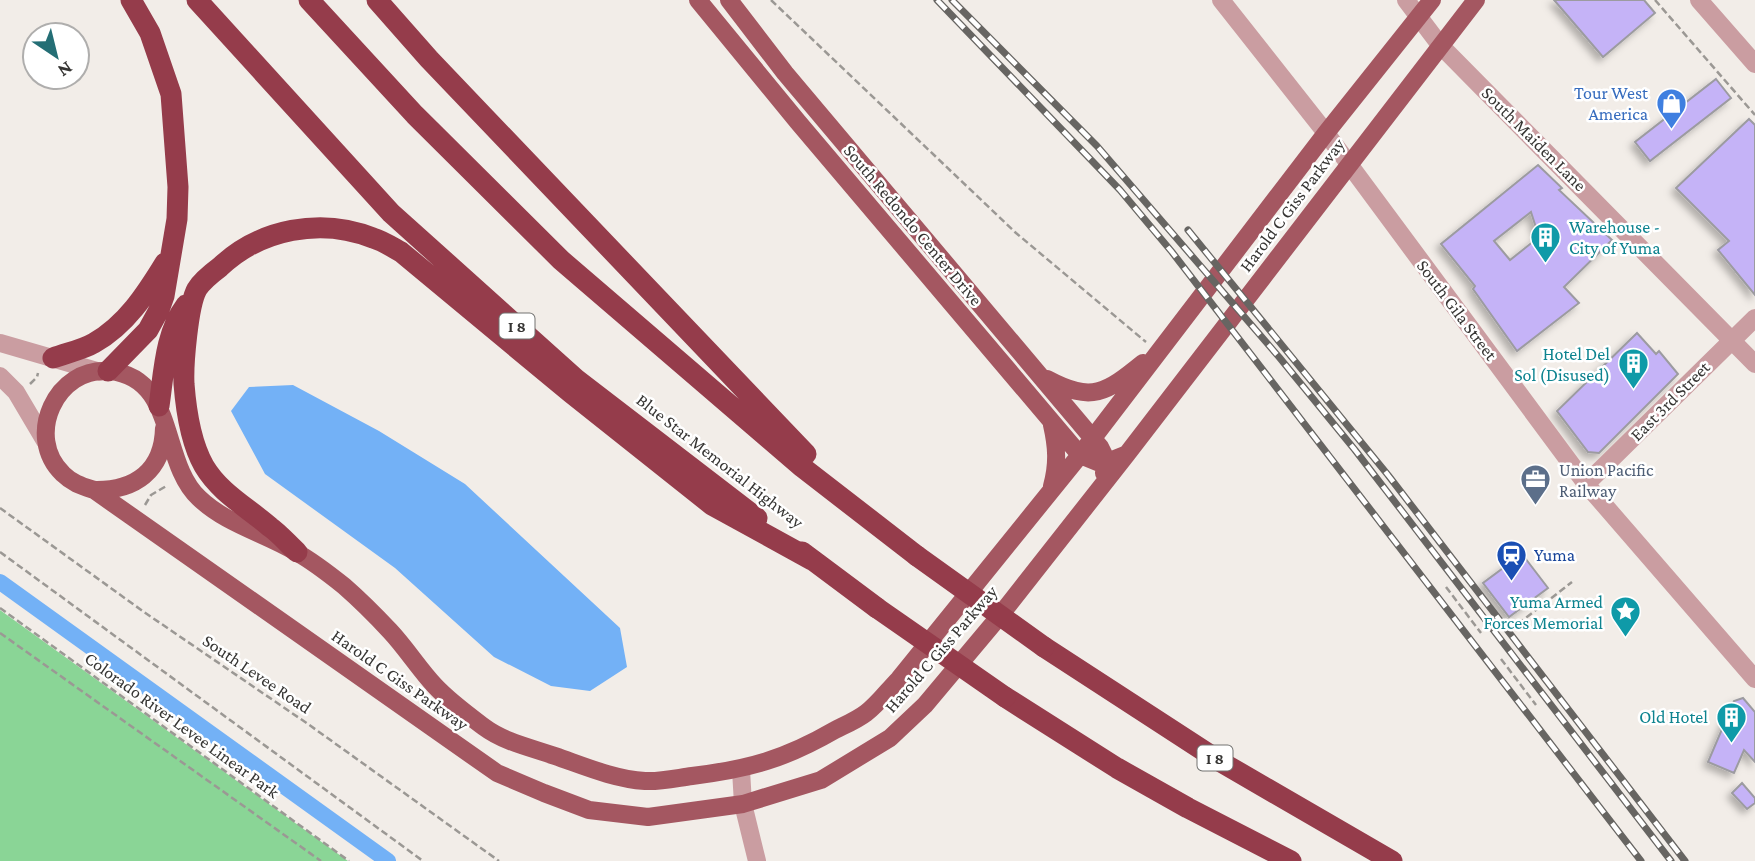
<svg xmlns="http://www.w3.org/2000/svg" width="1755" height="861" font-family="'Crimson Pro',serif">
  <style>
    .green { fill: #8ad596 }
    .water { fill: #73b1f6 }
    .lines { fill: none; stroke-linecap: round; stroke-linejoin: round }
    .canal { stroke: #73b1f6; stroke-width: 16 }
    .building { fill: #c5b3f7; stroke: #9c9ba0; stroke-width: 2; fill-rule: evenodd; filter: url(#shadow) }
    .path { stroke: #9b9894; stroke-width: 2.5; stroke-dasharray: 7 3.5; stroke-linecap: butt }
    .minor { stroke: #ca9da1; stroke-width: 18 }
    .major { stroke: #a45761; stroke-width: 18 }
    .highway { stroke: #953c4b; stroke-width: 21 }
    .rail-casing { stroke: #676562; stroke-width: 7 }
    .rail { stroke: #fff; stroke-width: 4.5; stroke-dasharray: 13; stroke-linecap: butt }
    .highway-bridge { stroke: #953c4b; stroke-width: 21 }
    .labels { text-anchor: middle; stroke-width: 5; stroke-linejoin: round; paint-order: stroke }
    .shield { fill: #fff; stroke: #727270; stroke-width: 2 }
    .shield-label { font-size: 16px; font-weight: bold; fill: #363533 }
    .shop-label { font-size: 18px; fill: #366cbe; stroke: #fff; text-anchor: end }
    .street-label { font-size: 18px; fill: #363533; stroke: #fff }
    .culture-label { font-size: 18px; fill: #0d838f; stroke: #fff; text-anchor: end }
    .service-label { font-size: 18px; fill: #4e5e75; stroke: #fff; text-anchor: start }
    .transit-label { font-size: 18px; fill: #164399; stroke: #fff; text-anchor: start }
  </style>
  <defs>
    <filter id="shadow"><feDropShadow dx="-4.5" dy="4.5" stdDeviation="3.5" flood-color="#0004"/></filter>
  </defs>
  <rect width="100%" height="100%" fill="#f2ede8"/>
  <path class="green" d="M0,610l348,251h-348z"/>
  <path class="water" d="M293,385l86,46 86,53 155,144 7,39 -37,24 -39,-5 -57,-29 -99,-89 -130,-94 -34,-63 18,-24z"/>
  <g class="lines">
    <path class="canal" d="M0,582l388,279"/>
  </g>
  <path class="building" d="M1554,0h90l11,13 -52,44z
    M1716,79l15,19 -81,63 -15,-19z
    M1749,119l6,6v170l-37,-45 11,-9 -53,-53z
    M1538,165l24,23 -3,2 53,50 -48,47 15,16 -62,48 -44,-62 2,-3 -34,-42zM1531,212l8,25 -29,23 -16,-19z
    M1637,333l19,21 3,-3 19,23 -79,79 -11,-1 -31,-41z
    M1522,554l26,34 -39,29 -26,-34z
    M1743,698l12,14v50l-11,-12 -10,23 -26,-11 26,-61z
    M1742,783l13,15v5l-8,6 -15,-16z"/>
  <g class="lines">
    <path class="path" d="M771,0l245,233 130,109
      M1655,0l100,115
      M30,384l7,-7 1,-4
      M145,505l6,-10 17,-10
      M0,508l144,104 164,112 191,137
      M0,552l423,309
      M1446,587l35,46
      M0,608l349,253
      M1518,624l54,-42
      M0,633l321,228
      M1501,659l35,46"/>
    <path class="minor" d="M1221,0l105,133 260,351 169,195
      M1406,0l34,45 315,319
      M1699,0l56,64
      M0,343l100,29
      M0,376l16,16 29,49
      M1586,484l169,-166
      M741,770l2,34 14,57"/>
    <path class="major" d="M698,0l100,122 282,333 22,9 25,-10
      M729,0l56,73 315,374 6,12 -2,14
      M1432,0l-106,133 -246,322 -181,224c-11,11 -21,25 -33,34 -9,7 -21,12 -31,17 -50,29 -86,39 -143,46 -15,2 -32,6 -47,5 -31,-2 -61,-15 -90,-25 -23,-8 -51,-14 -71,-29 -16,-12 -35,-26 -49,-41 -16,-17 -29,-38 -45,-55 -14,-15 -30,-31 -46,-45 -15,-12 -32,-25 -48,-34 -32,-19 -70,-28 -97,-54 -39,-36 -22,-120 -89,-127 -54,-5 -86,66 -47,103 9,9 19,12 31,16l403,283 47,20 45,17 59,7 95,-13 78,-24 69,-42 35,-33 73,-87 129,-164 349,-454
      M1047,379c45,24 59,14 96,-16
      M1052,486c6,-22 5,-39 0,-61
      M94,490c41,1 69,-19 70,-62"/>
    <path class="highway" d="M197,0l194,213 185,166 181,139
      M309,0l106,115 146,145 241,207 115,89
      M377,0l52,59 377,395
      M53,358c13,-5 29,-8 41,-15 32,-18 52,-49 71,-80
      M108,371l40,-41 11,-20 5,-14 13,-77 1,-32 -7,-93 -21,-61 -19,-33
      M159,406c5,-34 6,-73 27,-101
      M297,552c-9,-8 -17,-18 -27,-25 -23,-20 -50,-34 -66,-61 -13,-23 -18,-56 -20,-82 -1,-20 4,-79 13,-95 5,-8 15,-16 23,-22 40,-38 101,-50 153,-29 10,3 19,9 28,14l170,141 141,112 100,55
      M802,552l75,56
      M1044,647l177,115 171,99
      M1005,697l112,71 71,40 103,53"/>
    <defs>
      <path id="rail" d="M937,0l183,190 52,62 469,609
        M952,0l145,146 182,211 76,93 316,411
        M1188,230l200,245 297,386"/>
    </defs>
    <use href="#rail" class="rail-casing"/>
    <use href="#rail" class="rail"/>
    <path class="highway-bridge" d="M917,556l127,91
      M877,608l128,89"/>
  </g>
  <defs>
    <symbol id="shop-pin" viewBox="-11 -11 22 30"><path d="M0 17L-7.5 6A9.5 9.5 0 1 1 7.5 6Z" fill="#3f7fe0" stroke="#fff"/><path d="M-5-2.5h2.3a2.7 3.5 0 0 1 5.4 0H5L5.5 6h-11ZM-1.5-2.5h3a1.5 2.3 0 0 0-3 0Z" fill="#fff"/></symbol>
    <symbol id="building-pin" viewBox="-11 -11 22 30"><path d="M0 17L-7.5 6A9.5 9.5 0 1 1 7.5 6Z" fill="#0f9aa8" stroke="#fff"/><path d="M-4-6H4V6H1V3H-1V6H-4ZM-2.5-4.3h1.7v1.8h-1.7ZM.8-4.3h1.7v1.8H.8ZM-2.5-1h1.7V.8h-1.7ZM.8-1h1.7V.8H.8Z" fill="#fff"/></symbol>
    <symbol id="office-pin" viewBox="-11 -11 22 30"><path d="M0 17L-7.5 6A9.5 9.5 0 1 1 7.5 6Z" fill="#5c6f8a" stroke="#fff"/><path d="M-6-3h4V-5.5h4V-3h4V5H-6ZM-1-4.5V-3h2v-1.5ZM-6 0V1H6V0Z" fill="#fff"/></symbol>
    <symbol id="station-pin" viewBox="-11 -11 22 30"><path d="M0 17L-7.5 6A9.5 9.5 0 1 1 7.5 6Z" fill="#1a4fb4" stroke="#fff"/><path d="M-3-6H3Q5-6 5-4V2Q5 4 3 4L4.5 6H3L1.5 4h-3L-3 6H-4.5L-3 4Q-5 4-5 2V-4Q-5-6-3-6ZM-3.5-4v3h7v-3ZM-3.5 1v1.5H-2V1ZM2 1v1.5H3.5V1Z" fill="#fff"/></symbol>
    <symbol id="sight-pin" viewBox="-11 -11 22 30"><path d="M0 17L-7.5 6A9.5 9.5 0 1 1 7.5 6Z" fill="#0f9aa8" stroke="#fff"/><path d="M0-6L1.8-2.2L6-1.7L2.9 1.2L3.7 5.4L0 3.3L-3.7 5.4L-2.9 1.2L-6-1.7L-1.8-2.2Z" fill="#fff"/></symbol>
  </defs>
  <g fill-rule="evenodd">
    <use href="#shop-pin" x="1654" y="86" width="35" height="47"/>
    <use href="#building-pin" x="1528" y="220" width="35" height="47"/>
    <use href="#building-pin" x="1616" y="346" width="35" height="47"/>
    <use href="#office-pin" x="1518" y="462" width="35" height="47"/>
    <use href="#station-pin" x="1494" y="538" width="35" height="47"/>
    <use href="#sight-pin" x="1608" y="594" width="35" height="47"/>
    <use href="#building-pin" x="1714" y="700" width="35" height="47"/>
  </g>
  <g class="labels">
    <g class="shield">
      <rect x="499.5" y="313.5" width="35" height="25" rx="5"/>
      <rect x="1197.5" y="745.5" width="35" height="25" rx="5"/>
    </g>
    <g class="shield-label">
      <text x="517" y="332">I 8</text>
      <text x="1215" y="764">I 8</text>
    </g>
    <g class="shop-label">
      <text x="1648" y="99">Tour West<tspan x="1648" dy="21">America</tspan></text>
    </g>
    <g class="street-label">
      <text transform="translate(1534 139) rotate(45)" y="6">South Maiden Lane</text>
      <text transform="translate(1292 205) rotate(-53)" y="6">Harold C Giss Parkway</text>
      <text transform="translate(913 225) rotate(50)" y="6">South Redondo Center Drive</text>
      <text transform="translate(1457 310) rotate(53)" y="6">South Gila Street</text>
      <text transform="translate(1670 401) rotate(-45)" y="6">East 3rd Street</text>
      <text transform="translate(720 461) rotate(38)" y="6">Blue Star Memorial Highway</text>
      <text transform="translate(941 649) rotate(-49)" y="6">Harold C Giss Parkway</text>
      <text transform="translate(257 674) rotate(34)" y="6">South Levee Road</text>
      <text transform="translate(400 680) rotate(35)" y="6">Harold C Giss Parkway</text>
      <text transform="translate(182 725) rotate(36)" y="6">Colorado River Levee Linear Park</text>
    </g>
    <g class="culture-label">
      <text x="1569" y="233" text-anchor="start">Warehouse -<tspan x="1569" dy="21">City of Yuma</tspan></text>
      <text x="1610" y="360">Hotel Del<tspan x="1610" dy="21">Sol (Disused)</tspan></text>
      <text x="1603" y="608">Yuma Armed<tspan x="1603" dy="21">Forces Memorial</tspan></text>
      <text x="1708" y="723">Old Hotel</text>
    </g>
    <g class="service-label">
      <text x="1559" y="476">Union Pacific<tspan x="1559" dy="21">Railway</tspan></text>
    </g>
    <g class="transit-label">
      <text x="1534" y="561">Yuma</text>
    </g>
  </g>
  <g transform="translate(56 56) rotate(145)"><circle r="33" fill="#ffffff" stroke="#afaead" stroke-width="2"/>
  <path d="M0-5L12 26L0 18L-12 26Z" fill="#246e75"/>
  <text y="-10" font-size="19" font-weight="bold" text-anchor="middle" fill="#363533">N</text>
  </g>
</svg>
